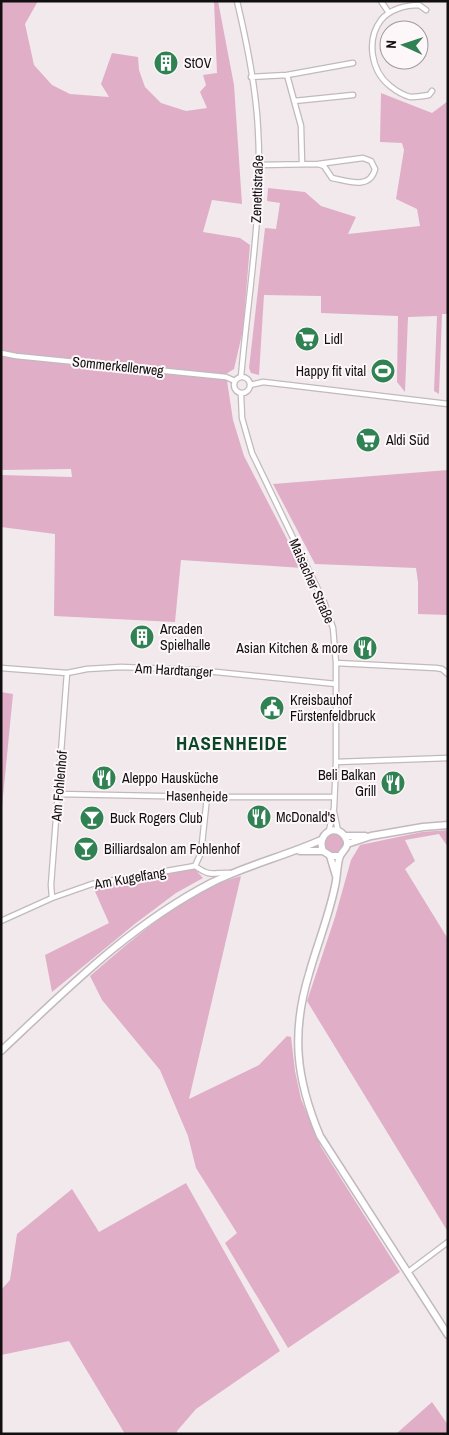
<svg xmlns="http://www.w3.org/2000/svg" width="449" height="1435" font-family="'Archivo Narrow',sans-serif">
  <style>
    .green { fill: #e0aec7 }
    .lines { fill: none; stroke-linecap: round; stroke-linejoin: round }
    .street-casing { stroke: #c1b9bd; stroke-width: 7 }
    .secondary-casing { stroke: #c1b9bd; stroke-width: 9 }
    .street { stroke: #fff; stroke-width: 4.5 }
    .secondary { stroke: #fff; stroke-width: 6 }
    .labels { text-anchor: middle; stroke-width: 4; stroke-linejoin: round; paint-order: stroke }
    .poi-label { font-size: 14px; fill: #120f11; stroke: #fef7fa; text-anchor: start }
    .street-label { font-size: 14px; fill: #120f11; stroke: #fef7fa }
    .district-label { font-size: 19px; font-weight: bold; letter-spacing: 1px; fill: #0a4627; stroke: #fef7fa }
  </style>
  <rect width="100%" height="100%" fill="#f2e9ed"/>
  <path class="green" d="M1,1h37l-13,23 9,41 18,20 18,9 39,3 -8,-13 11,-31 26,4 1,13 6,17 16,16 25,8 21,-3 -7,-16 6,-7 -3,-10 14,-2 -3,-72h4l16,84 8,119 -30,-4 -9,32 37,6 10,7 -7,85 -9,39 -8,5 7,46 11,36 58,112 -121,-8 -6,62 -121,-6 1,-82 -54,-7v-52l71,2 -1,-8 -70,1z
    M381,93l51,20 16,-12v213h-6l-3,80 -5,-3 3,-75 -29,1 -3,75 -8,-10 1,-66 -77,-3v-17l-57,-1 -5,80 -8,-2 -2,-5 16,-140 11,1 4,-26 -13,-2 1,-13 37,4 16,14 35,11 -8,17 72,-8 -3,-17 -21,-10 8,-49 -2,-7 -22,-1z
    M448,470v145l-30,-1v-32l-2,-14 -101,-4 -42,-80z
    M1,692l12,2 -12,123z
    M448,830v17l-9,-13 -34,6 10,21 -10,8 43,70v293l-141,-231 28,-84 16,-57 9,-15 62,-13z
    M324 844a10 10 0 1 1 20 0a10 10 0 1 1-20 0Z
    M194,868l9,10 -27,15 -40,30 -84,69 -7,-37 64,-32 -16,-36z
    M241,876l-52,223 70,-34 28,-29 4,1 4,34 6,28 20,48 79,125 -112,76 -63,-105 12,-10 -41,-65 -8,-32 -28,-66 -58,-70 -12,-24c43,-37 95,-84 151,-100z
    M186,1183l94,168 -84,58 -19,22v3h-52l-56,-93 -68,14v-65l9,-10 7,-46 55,-45 27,43z
    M432,1402l16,23v9h-52z"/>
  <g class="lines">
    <defs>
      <path id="street" d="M237,1c10,42 19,86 21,128 5,83 -10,166 -17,248
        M381,1l8,12
        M426,10l-7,-5c-13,0 -29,4 -38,15 -15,20 -10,51 9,66 5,4 13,9 20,11 6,0 13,-1 19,-2l3,-4
        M287,75l14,51 1,38
        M251,77l36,-2 66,-12
        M294,101l59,-6
        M259,165l59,-1 45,-6 8,3 4,8c-5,21 -27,12 -43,9l-8,-12 -6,-2
        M1,353l15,3 210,21 9,4
        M234 385a8 8 0 1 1 16 0a8 8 0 1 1-16 0Z
        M250,385l13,-3 26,3 159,19
        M241,394l1,24 10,35 72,149 9,26 3,35v99l-2,46 -5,23
        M336,663l100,5 6,1 6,5
        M1,668l66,5 20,-4 34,-2 75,3 140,14
        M336,762l112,-4
        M59,794l148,3h127
        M334,812l4,19
        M195,866c17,12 18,6 35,7
        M52,898l-1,-13 16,-212
        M1,921l51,-23 40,-14 103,-18 6,-13 6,-56
        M408,1272l40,-30"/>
      <path id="secondary" d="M345,836h20
        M347,844l24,-8 52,-9 25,-2
        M300,851h23
        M330,856l6,20
        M340,856h-9l-8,-5c-7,-17 13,-29 22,-14 6,9 -2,13 -5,19 -3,7 -3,23 -5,30 -6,30 -18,59 -26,88 -18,59 -13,105 11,162l128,199
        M1,1051c66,-62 129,-126 210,-168 36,-18 74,-27 110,-43"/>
    </defs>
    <use href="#street" class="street-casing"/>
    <use href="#secondary" class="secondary-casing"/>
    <use href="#street" class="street"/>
    <use href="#secondary" class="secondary"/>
  </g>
  <defs>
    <symbol id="building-disc" viewBox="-11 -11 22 22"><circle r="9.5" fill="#308253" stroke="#fef7fa"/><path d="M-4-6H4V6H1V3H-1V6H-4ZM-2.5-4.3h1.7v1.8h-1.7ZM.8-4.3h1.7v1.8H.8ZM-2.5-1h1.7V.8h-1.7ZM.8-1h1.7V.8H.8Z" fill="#fff"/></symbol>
    <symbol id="supermarket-disc" viewBox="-11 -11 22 22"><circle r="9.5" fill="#308253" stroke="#fef7fa"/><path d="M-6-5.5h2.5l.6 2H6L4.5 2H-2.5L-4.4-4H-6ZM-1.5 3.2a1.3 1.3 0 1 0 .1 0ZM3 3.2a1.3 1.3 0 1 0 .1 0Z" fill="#fff"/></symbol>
    <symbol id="stadium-disc" viewBox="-11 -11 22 22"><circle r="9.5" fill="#308253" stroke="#fef7fa"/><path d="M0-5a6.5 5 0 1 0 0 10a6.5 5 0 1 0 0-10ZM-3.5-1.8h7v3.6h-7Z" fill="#fff"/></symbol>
    <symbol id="restaurant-disc" viewBox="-11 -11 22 22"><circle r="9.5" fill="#308253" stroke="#fef7fa"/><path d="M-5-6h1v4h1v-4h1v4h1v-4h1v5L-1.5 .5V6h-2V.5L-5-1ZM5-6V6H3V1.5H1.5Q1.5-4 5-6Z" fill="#fff"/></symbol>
    <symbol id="civic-disc" viewBox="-11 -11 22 22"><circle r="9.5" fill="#308253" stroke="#fef7fa"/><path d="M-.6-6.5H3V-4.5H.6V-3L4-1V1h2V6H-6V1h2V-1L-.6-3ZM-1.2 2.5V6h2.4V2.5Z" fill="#fff"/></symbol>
    <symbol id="bar-disc" viewBox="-11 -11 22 22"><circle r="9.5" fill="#308253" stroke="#fef7fa"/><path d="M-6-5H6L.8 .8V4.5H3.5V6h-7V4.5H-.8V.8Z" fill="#fff"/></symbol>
  </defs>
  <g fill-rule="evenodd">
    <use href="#building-disc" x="152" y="49" width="28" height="28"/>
    <use href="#supermarket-disc" x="293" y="325" width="28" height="28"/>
    <use href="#stadium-disc" x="369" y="357" width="28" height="28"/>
    <use href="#supermarket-disc" x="354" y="426" width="28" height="28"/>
    <use href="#building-disc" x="128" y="623" width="28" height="28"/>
    <use href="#restaurant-disc" x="351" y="634" width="28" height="28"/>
    <use href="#civic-disc" x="258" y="694" width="28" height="28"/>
    <use href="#restaurant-disc" x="90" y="764" width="28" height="28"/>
    <use href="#restaurant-disc" x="379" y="769" width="28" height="28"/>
    <use href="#restaurant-disc" x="245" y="803" width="28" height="28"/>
    <use href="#bar-disc" x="78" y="804" width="28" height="28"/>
    <use href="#bar-disc" x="72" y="835" width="28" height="28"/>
  </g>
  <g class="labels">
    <g class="poi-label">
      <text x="184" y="68">StOV</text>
      <text x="324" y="344">Lidl</text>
      <text x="366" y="376" text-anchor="end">Happy fit vital</text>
      <text x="386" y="445">Aldi Süd</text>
      <text x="160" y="634">Arcaden<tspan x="160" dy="16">Spielhalle</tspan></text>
      <text x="348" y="653" text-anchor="end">Asian Kitchen &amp; more</text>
      <text x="290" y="705">Kreisbauhof<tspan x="290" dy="16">Fürstenfeldbruck</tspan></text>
      <text x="376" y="780" text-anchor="end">Beli Balkan<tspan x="376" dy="16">Grill</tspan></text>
      <text x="122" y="783">Aleppo Hausküche</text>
      <text x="276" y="822">McDonald's</text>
      <text x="110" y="823">Buck Rogers Club</text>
      <text x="104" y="854">Billiardsalon am Fohlenhof</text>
    </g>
    <g class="street-label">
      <text transform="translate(257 189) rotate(-88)" y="5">Zenettistraße</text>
      <text transform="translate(118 366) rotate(6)" y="5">Sommerkellerweg</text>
      <text transform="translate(312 581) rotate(66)" y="5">Maisacher Straße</text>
      <text transform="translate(174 670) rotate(3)" y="5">Am Hardtanger</text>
      <text transform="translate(59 786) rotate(-85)" y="5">Am Fohlenhof</text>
      <text transform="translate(197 796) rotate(1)" y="5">Hasenheide</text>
      <text transform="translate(130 878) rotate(-10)" y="5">Am Kugelfang</text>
    </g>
    <g class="district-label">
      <text x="232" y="750">HASENHEIDE</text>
    </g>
  </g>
  <rect width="449" height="1435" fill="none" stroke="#120f11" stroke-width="5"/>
  <g transform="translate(404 45) rotate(273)"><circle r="24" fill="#fef7fa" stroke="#a09a9d"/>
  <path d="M0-4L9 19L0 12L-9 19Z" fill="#308253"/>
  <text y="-8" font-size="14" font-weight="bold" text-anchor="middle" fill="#120f11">N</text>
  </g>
</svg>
